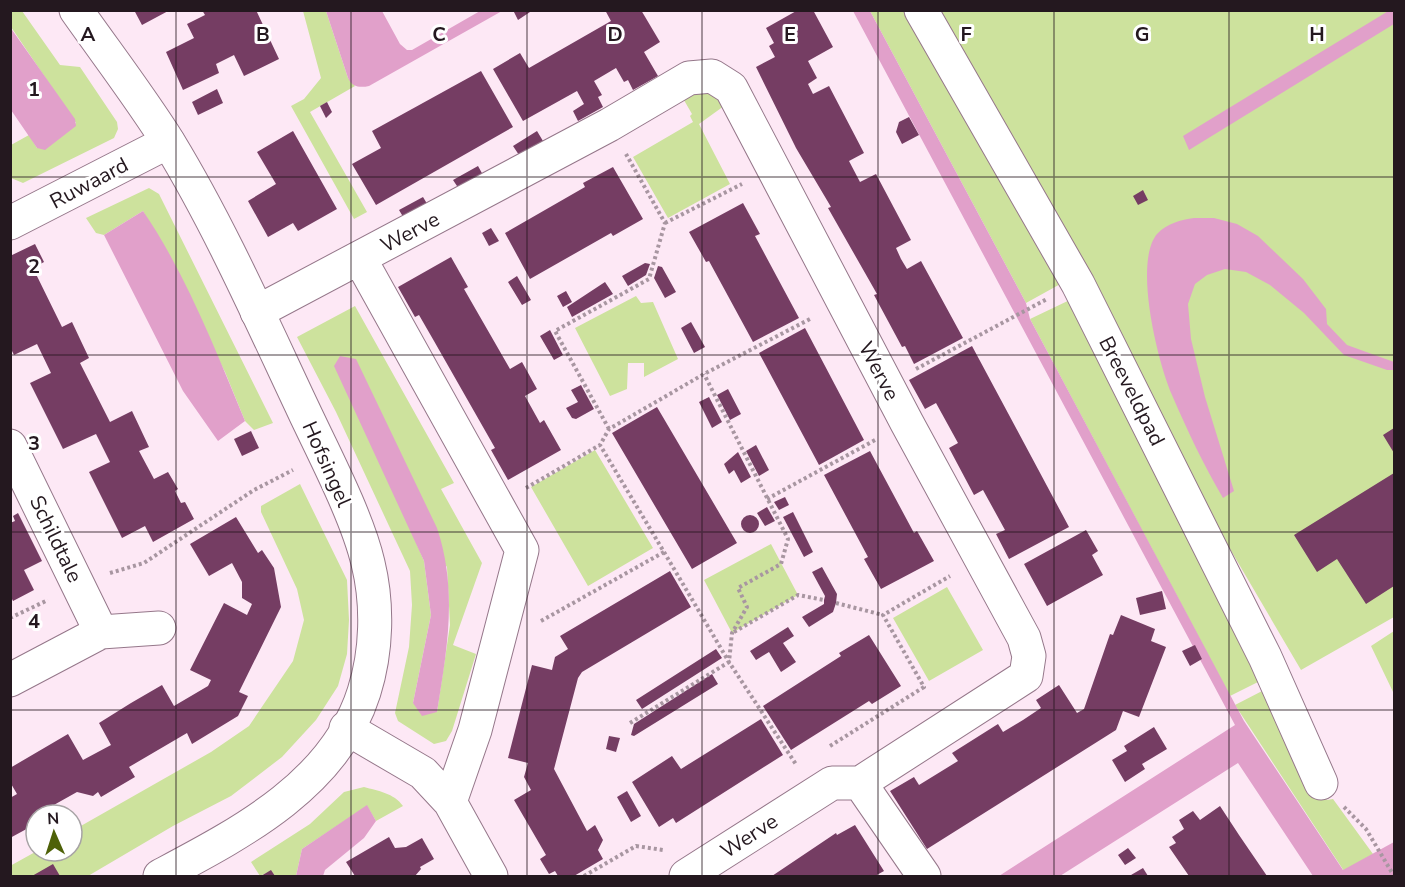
<svg xmlns="http://www.w3.org/2000/svg" width="1405" height="887" font-family="'Nunito Sans',sans-serif">
  <style>
    .green { fill: #cde29d; fill-rule: evenodd }
    .water { fill: #e1a0ca }
    .building { fill: #753d63 }
    .lines { fill: none; stroke-linecap: round; stroke-linejoin: round }
    .minor-casing { stroke: #95778a; stroke-width: 35 }
    .tertiary-casing { stroke: #95778a; stroke-width: 35 }
    .path { stroke: #a896a1; stroke-width: 4; stroke-dasharray: 3 3; stroke-linecap: butt }
    .minor { stroke: #fff; stroke-width: 33 }
    .tertiary { stroke: #fff; stroke-width: 33 }
    .grid { fill: none; stroke: #24181f; stroke-width: 1.5; stroke-opacity: 0.55 }
    .labels { text-anchor: middle; stroke-width: 6; stroke-linejoin: round; paint-order: stroke }
    .street-label { font-size: 21px; fill: #24181f; stroke: #fff }
    .grid-label { font-size: 20px; text-anchor: middle; font-weight: bold; fill: #24181f; stroke: #fff; stroke-width: 6; stroke-linejoin: round; paint-order: stroke }
  </style>
  <rect width="100%" height="100%" fill="#fde8f5"/>
  <path class="green" d="M10,11h12l38,54 20,2 37,55 1,7 -4,9 -91,45 -12,-5v-33l18,-10 8,13 39,-25 -65,-96z
    M303,11h23l22,67 7,8 -45,26 57,100 -13,7 -63,-113 13,-7 17,-21z
    M870,11h59l135,271 -38,21z
    M930,11h464v606l-93,53 -78,-133z
    M705,91l14,8 5,7 -25,18 31,60 -62,34 -35,-61 60,-35 -3,-6 2,-2 -11,-19z
    M149,188l10,6 114,229 -19,7 -9,-9 -20,-49 -82,-161 -39,24 -8,-2 -10,-15z
    M636,296l5,7 12,-1 25,57 -34,18v-14h-16l-1,26 -17,7 -35,-68z
    M1076,297l186,383 -32,16 -200,-377z
    M355,306l99,177 -13,6 41,74 -29,82 23,9 -24,77 -6,10 -12,3 -36,-23 -3,-8 14,-66 3,-42 -2,-34 -74,-159 -39,-75zM394,491l53,76 3,58 -13,87 -24,-9 18,-88 -7,-54z
    M595,450l58,98 -65,38 -57,-99z
    M300,484l47,96 2,40 -2,34 -9,32 -22,34 -34,37 -51,39 -58,30 -85,50h-77l-1,-10 27,-15h35v-20l139,-79 38,-26 44,-65 11,-41 -7,-31 -36,-77v-6z
    M771,544l27,51 -66,38 -28,-53z
    M947,587l36,63 -54,31 -36,-63z
    M1394,631v63l-23,-48z
    M1266,689l32,70 29,41 6,-1 40,55 -29,17 -109,-166z
    M364,787c14,4 30,6 39,19l-27,15 -9,-15 -65,43 -6,27h-21l-4,-5 -11,5 -9,-14 59,-38 34,-32z"/>
  <path class="water" d="M1390,10l4,1v13l-205,126 -6,-14z
    M326,11h56l18,33 7,6h5l68,-39h22l-133,75c-9,2 -17,1 -21,-8z
    M853,11h17l156,292 4,16 214,402 99,149 51,-28v34h-81l-75,-113 -178,113h-61l236,-151z
    M10,27l65,92 1,7 -31,24 -8,-2 -26,-38z
    M143,211c42,61 74,142 102,210l-27,20 -35,-50 -79,-156z
    M1194,218h20l23,6 21,12 45,43 23,30 1,15 20,21 47,17v8h-7l-43,-15 -40,-42 -34,-28 -24,-13 -21,-3 -18,6 -12,9 -7,20 3,35 14,58 29,94 -11,7c-19,-32 -36,-68 -51,-103 -14,-32 -39,-132 -15,-161 10,-11 24,-14 37,-16z
    M340,356l16,3 81,169c21,63 10,121 0,184l-15,4 -9,-13 18,-88 -7,-54 -90,-195z
    M367,805l9,16 -12,17 -39,32 -2,6h-27l6,-27z"/>
  <path class="building" d="M134,10h36l-28,15z
    M202,10h54l23,49 -35,17 -10,-21 -18,9 3,9 -36,17 -17,-38 28,-14 -7,-14 18,-9z
    M513,10h20l-15,10z
    M605,10h36l19,32 -16,10 14,24 -25,14 -5,-10 -4,2 -8,-14 -22,13 8,14 -4,2 5,10 -25,14 -5,-10 11,-7 -7,-13 -54,30 -30,-52 27,-16 9,15 82,-47z
    M798,10h15l20,37 -25,14 9,17 -9,6 5,10 16,-8 35,67 -15,8 11,21 16,-8 35,66 -15,8 5,11 6,10 14,-8 42,77 -49,26 -9,-18 -3,1 -28,-52 3,-1 -49,-86 3,-1 -35,-59 -40,-81 19,-10 -6,-11 5,-3 -8,-15z
    M481,71l32,56 -137,78 -24,-41 29,-16 -9,-17z
    M217,89l6,14 -25,12 -6,-13z
    M327,102l5,10 -6,6 -6,-12z
    M909,117l10,18 -17,9 -6,-12 3,-10z
    M293,131l44,78 -39,22 -5,-8 -25,14 -20,-36 28,-17 -19,-32z
    M537,131l6,10 -24,14 -6,-9z
    M478,166l5,9 -24,14 -6,-9z
    M613,167l30,52 -30,17 -2,-3 -81,46 -25,-46 80,-46 -2,-4z
    M1143,190l5,10 -10,5 -5,-9z
    M423,197l6,10 -24,13 -6,-10z
    M743,203l17,31 -5,2 44,82 -46,24 -44,-81 -3,1 -17,-30z
    M491,228l8,13 -10,5 -7,-13z
    M35,244l9,18 -11,6 29,59 10,-5 8,17 9,19 -9,5 30,59 22,-11 17,36 -10,4 15,28 14,-7 10,17 -3,2 6,12 4,-1 9,17 -41,23 -8,-16 -23,12 -33,-66 21,-10 -14,-28 -33,15 -33,-66 21,-10 -14,-29 -23,11 -4,-8v-91z
    M451,257l17,30 -4,2 46,80 12,-7 15,27 -12,7 15,27 4,-3 17,30 -53,30 -17,-30 4,-2 -61,-107 -15,-26 -4,2 -17,-30z
    M645,263l5,1 -4,11 -18,11 -6,-10z
    M658,266l4,1 14,25 -11,6 -11,-20z
    M517,276l14,24 -9,5 -14,-23z
    M605,282l8,12 -41,23 -5,-10z
    M566,291l6,11 -9,5 -6,-11z
    M691,322l14,25 -11,6 -13,-25z
    M805,328l59,112 -45,25 -60,-112z
    M550,330l13,25 -9,5 -14,-24z
    M972,346l97,181 -60,32 -13,-25 9,-4 -22,-40 -9,5 -25,-47 9,-5 -22,-40 -11,6 -16,-29z
    M581,385l13,24 -18,10 -4,-1 -6,-10 12,-6 -7,-12z
    M728,389l13,25 -11,6 -13,-25z
    M709,397l13,25 -10,6 -13,-26z
    M657,407l80,136 -45,26 -80,-136z
    M1394,428v25l-11,-18z
    M251,431l8,17 -17,8 -8,-17z
    M756,445l13,25 -10,6 -13,-25z
    M870,451l44,82 3,-2 17,30 -53,28 -17,-30 4,-2 -44,-82z
    M738,452l13,25 -10,6 -7,-13 -5,4 -5,-10z
    M1394,473v113l-28,18 -29,-45 -20,13 -23,-37z
    M785,497l4,8 -10,5 -5,-8z
    M767,507l8,14 -10,5 -8,-13z
    M793,512l20,40 -9,5 -21,-40z
    M18,513l24,48 -18,9 10,20 -21,11 -3,-6v-72l5,-2 -2,-5z
    M741 524a9 9 0 1 1 18 0a9 9 0 1 1-18 0Z
    M236,517l22,36 4,-3 12,18 7,39 -42,85 9,4 -10,20 -46,28 -5,-11 -58,34 6,10 -34,20 -3,-5 -5,4 -16,-4 -41,23 -8,6 4,5 -22,12v-40l7,-4 -7,-12v-14l58,-34 15,26 28,-15 -12,-22 32,-20 31,-18 12,21 34,-20 3,-6 -21,-10 34,-67 23,12 5,-11 -10,-6v-16l-10,-19 -23,13 -19,-32z
    M1086,530l12,21 -6,4 11,20 -56,31 -23,-42z
    M822,567l15,27 -1,9 -3,9 -24,15 -7,-10 22,-13v-4l1,-4 -13,-24z
    M670,571l21,36 -109,65 -4,6 -24,91 33,62 8,-6 8,15 -5,10 5,9 -29,17h-16l-3,-5 -6,3 -9,-15 6,-4 -32,-55 17,-10 -7,-13 4,-14 -20,-5 24,-93 20,5 3,-13 13,-8 -8,-13z
    M1162,591l4,18 -26,6 -4,-17z
    M1121,615l34,14 -4,12 15,6 -27,70 -16,-6 -7,19 -189,119 -37,-58 24,-14 5,8 39,-24 -6,-8 46,-29 5,8 20,-12 18,-12 -5,-8 23,-15 18,28 7,-4 26,-75 3,1z
    M788,627l6,9 -11,7 13,19 -15,10 -12,-20 -13,8 -6,-9z
    M869,635l32,51 -29,18 -3,-3 -78,49 -28,-44 78,-50 -2,-3z
    M1195,645l7,14 -12,7 -8,-15z
    M716,649l6,9 -80,51 -6,-9z
    M712,674l6,10 -84,52 -3,-1 3,-11z
    M761,719l22,36 -107,68 -3,-5 -14,9 -27,-45 40,-26 9,13z
    M1154,727l13,22 -25,15 3,5 -20,13 -13,-22 15,-9 -3,-5z
    M609,736l11,2 -4,14 -10,-3z
    M627,791l14,25 -10,6 -14,-25z
    M1220,806l19,29 28,41h-78l-20,-29 7,-4 -4,-6 12,-8 -5,-9 14,-9 7,9z
    M855,825l29,46 -9,5h-103l64,-43 1,2z
    M389,837l6,11 11,-1 16,-9 12,21 -14,8 1,2 -6,7h-60l-9,-14z
    M1128,848l8,10 -11,7 -7,-10z
    M53,864l7,12h-28z
    M1143,868l5,8h-16l-1,-1z
    M271,870l4,6h-14z"/>
  <g class="lines">
    <defs>
      <path id="minor" d="M921,10l157,274 187,373 56,126
        M10,223l158,-81
        M360,259l162,291 -47,180 -25,72
        M257,312l352,-187 80,-47 23,-2 19,12 176,335 117,215 5,18 -3,20 -166,107h-28l-146,93
        M10,446l91,186
        M10,680l91,-48 58,-4
        M346,728l77,45 27,29 41,74
        M860,783l64,93"/>
      <path id="tertiary" d="M76,10c31,44 64,87 93,133 51,84 92,177 134,266 21,45 54,107 65,154 10,41 9,88 -4,129 -29,93 -125,142 -204,184"/>
    </defs>
    <use href="#minor" class="minor-casing"/>
    <use href="#tertiary" class="tertiary-casing"/>
    <path class="path" d="M665,223l77,-39
      M916,369l131,-70
      M609,429l-54,-98 94,-52 16,-56 -39,-69
      M526,488l74,-43 9,-16 95,-55 108,-56
      M767,499l110,-60
      M664,552l65,110 68,104
      M110,573l34,-10 110,-73 39,-20
      M836,603l47,12
      M10,618l38,-18
      M541,621l123,-69 -64,-107
      M734,632l64,-37 26,5
      M630,723l99,-61 3,-29 15,-26 -9,-19 43,-24 7,-25 -84,-165
      M830,746l94,-59 -41,-72 67,-39
      M1344,807l22,22 28,47
      M584,876l52,-30 27,4"/>
    <use href="#minor" class="minor"/>
    <use href="#tertiary" class="tertiary"/>
  </g>
  <path class="grid" d="M176,10v866M351,10v866M527,10v866M702,10v866M878,10v866M1054,10v866M1229,10v866M10,177h1384M10,355h1384M10,532h1384M10,710h1384"/>
  <g class="labels">
    <g class="street-label">
      <text transform="translate(89 183) rotate(-28)" y="7">Ruwaard</text>
      <text transform="translate(410 232) rotate(-28)" y="7">Werve</text>
      <text transform="translate(879 371) rotate(62)" y="7">Werve</text>
      <text transform="translate(1132 391) rotate(63)" y="7">Breeveldpad</text>
      <text transform="translate(327 464) rotate(66)" y="7">Hofsingel</text>
      <text transform="translate(56 539) rotate(64)" y="7">Schildtale</text>
      <text transform="translate(749 836) rotate(-33)" y="7">Werve</text>
    </g>
  </g>
  <g class="grid-label">
    <text x="88" y="41">A</text>
    <text x="263" y="41">B</text>
    <text x="439" y="41">C</text>
    <text x="615" y="41">D</text>
    <text x="790" y="41">E</text>
    <text x="966" y="41">F</text>
    <text x="1142" y="41">G</text>
    <text x="1317" y="41">H</text>
    <text x="34" y="96">1</text>
    <text x="34" y="273">2</text>
    <text x="34" y="450">3</text>
    <text x="34" y="628">4</text>
  </g>
  <rect width="1405" height="887" fill="none" stroke="#24181f" stroke-width="24"/>
  <g transform="translate(54 833) rotate(357)"><circle r="28" fill="#ffffff" stroke="#a7a3a5" stroke-width="1.5"/>
  <path d="M0-4.5L10 22L0 15L-10 22Z" fill="#4e6108"/>
  <text y="-9" font-size="16" font-weight="bold" text-anchor="middle" fill="#24181f">N</text>
  </g>
</svg>
